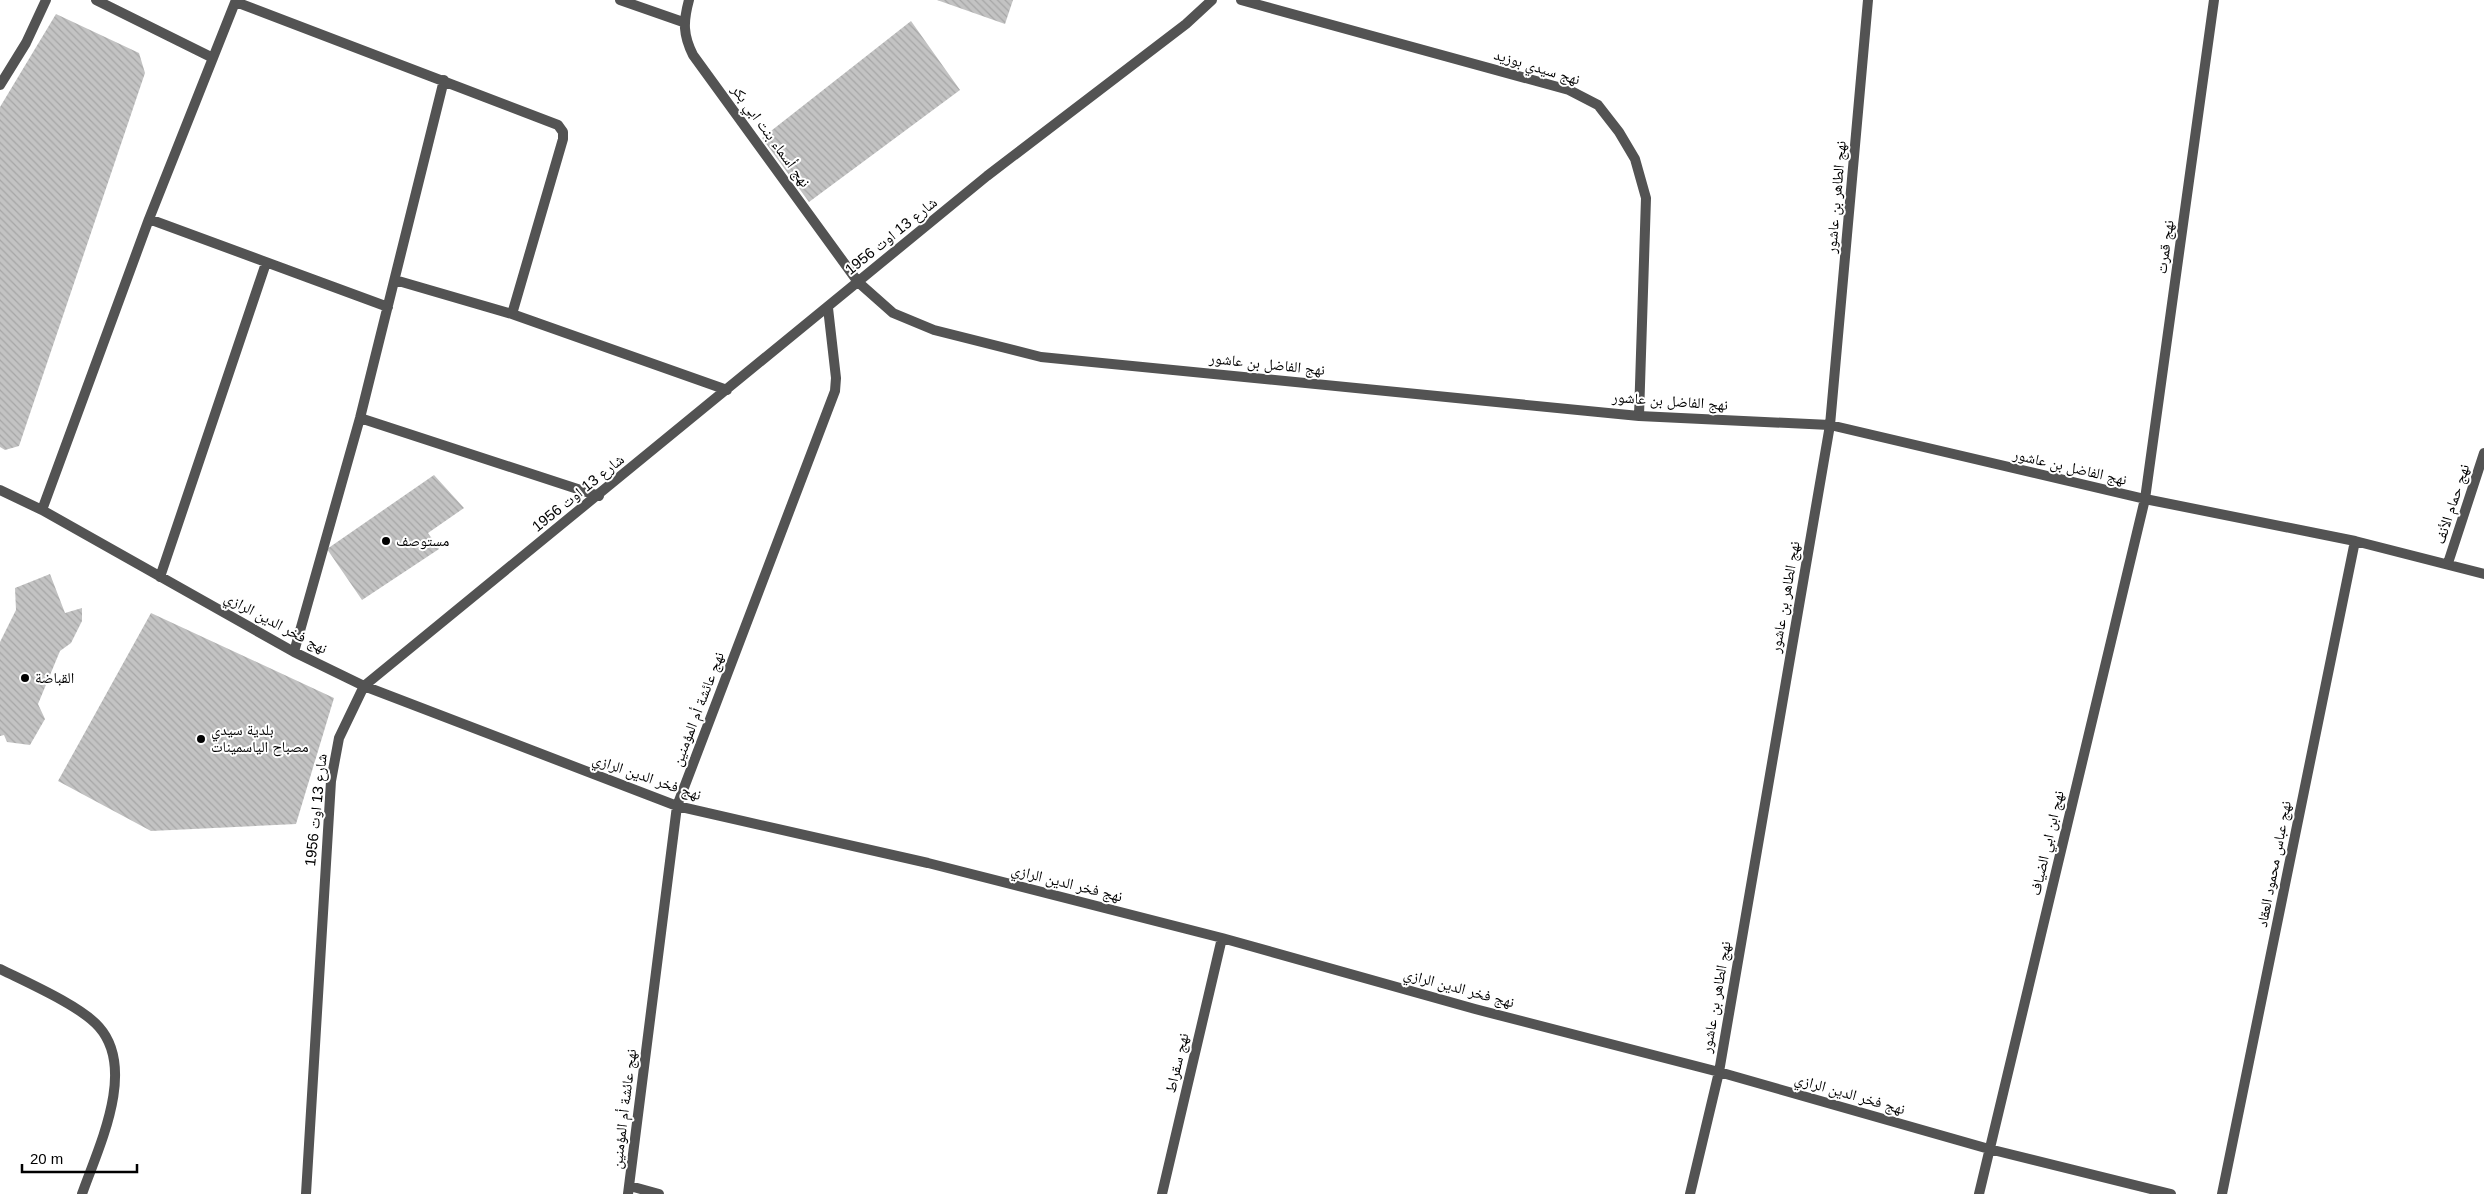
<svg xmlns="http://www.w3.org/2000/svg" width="2484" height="1194" font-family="Helvetica,'Noto Naskh Arabic',sans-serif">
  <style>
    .building { fill: url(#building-back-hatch) }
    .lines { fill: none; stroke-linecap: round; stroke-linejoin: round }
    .street { stroke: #535353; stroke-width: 10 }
    .poi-dot { fill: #000; stroke: #fff; stroke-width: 2 }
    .labels { text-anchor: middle; stroke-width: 4; stroke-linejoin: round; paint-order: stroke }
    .street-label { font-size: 15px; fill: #000; stroke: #fff }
    .poi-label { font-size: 15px; fill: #000; stroke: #fff; text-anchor: start }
  </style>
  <defs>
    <pattern id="building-back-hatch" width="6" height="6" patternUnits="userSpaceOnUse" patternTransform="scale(1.25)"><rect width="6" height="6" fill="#c3c3c3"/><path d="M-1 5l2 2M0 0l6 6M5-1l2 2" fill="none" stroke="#a6a6a6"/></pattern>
  </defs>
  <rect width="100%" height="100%" fill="#fff"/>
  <path class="building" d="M937,0h76l-8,24z
    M56,14l83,39 6,20 -126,373 -14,4 -5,-3v-340z
    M911,21l49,69 -151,112 -47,-64z
    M434,475l30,33 -36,25 11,16 -77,51 -35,-51z
    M50,574l15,39 17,-5v13l-11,22 -11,8 -22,53 7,15 -15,26 -23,-3 -3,-7 -4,1v-94l16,-32 -1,-22z
    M151,613l183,85 -38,126 -145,7 -93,-50z"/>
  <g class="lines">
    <path class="street" d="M96,0l117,58
      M620,0l63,22
      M689,0c-6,22 -6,35 4,55l165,227 35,31 41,17 107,27 598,59 191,9 315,74 210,42 129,33
      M1241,0l328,90 29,15 21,27 16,27 11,39 -7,218
      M236,2l322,123 5,7v7l-51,175
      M0,85l26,-42 20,-43
      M149,219l239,88
      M395,280l117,34 215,76
      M360,418l239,78
      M0,490l42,20 252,142 70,34 313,120 251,57 294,75 253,71 244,63 270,77 182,45
      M42,510l107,-291 87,-219
      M2448,563l36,-110
      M160,577l106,-314
      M294,652l66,-234 84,-338
      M0,969c26,13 81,37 99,58 38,43 -1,121 -17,167
      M630,1186l29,8
      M306,1194l25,-413 8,-43 25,-52 623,-510 199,-152 26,-24
      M628,1194l49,-388 158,-415 1,-13 -8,-70
      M1162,1194l60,-256
      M1690,1194l29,-122 111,-647 38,-425
      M1979,1194l166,-695 69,-499
      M2222,1194l133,-653"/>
  </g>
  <g class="poi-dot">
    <circle cx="386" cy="541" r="5"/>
    <circle cx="25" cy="678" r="5"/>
    <circle cx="201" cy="739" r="5"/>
  </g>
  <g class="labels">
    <g class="street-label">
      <text transform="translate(1537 67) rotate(17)" y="5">نهج سيدي بوزيد</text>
      <text transform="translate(771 136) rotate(54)" y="5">نهج أسماء بنت ابي بكر</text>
      <text transform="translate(1836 197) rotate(-85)" y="5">نهج الطاهر بن عاشور</text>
      <text transform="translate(891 236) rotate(-39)" y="5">شارع 13 اوت 1956</text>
      <text transform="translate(2165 247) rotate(-82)" y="5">نهج قمرت</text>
      <text transform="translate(1267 364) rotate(6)" y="5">نهج الفاضل بن عاشور</text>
      <text transform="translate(1670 401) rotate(4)" y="5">نهج الفاضل بن عاشور</text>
      <text transform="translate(2070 467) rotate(13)" y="5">نهج الفاضل بن عاشور</text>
      <text transform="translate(578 493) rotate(-39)" y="5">شارع 13 اوت 1956</text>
      <text transform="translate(2452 504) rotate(-72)" y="5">نهج حمام الأنف</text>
      <text transform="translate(1785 597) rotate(-80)" y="5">نهج الطاهر بن عاشور</text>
      <text transform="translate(276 623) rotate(28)" y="5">نهج فخر الدين الرازي</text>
      <text transform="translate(698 709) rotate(-69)" y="5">نهج عائشة أم المؤمنين</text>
      <text transform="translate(647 777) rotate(19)" y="5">نهج فخر الدين الرازي</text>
      <text transform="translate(316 810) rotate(-84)" y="5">شارع 13 اوت 1956</text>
      <text transform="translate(2047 843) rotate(-77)" y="5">نهج ابن ابي الضياف</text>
      <text transform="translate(2274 864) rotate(-79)" y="5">نهج عباس محمود العقاد</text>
      <text transform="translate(1067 883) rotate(14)" y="5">نهج فخر الدين الرازي</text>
      <text transform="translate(1459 988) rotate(15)" y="5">نهج فخر الدين الرازي</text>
      <text transform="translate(1716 997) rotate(-80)" y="5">نهج الطاهر بن عاشور</text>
      <text transform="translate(1177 1063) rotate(-77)" y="5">نهج سقراط</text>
      <text transform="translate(1850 1094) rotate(16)" y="5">نهج فخر الدين الرازي</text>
      <text transform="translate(624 1109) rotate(-83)" y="5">نهج عائشة أم المؤمنين</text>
    </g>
    <g class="poi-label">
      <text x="396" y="546">مستوصف</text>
      <text x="35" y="683">القباضة</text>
      <text x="211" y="735">بلدية سيدي<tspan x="211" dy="17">مصباح الياسمينات</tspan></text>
    </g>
  </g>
  <path d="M22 1164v8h115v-8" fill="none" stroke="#000000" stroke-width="2.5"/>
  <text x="30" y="1164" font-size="15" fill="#000000" stroke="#ffffff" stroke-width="4" paint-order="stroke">20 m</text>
</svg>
